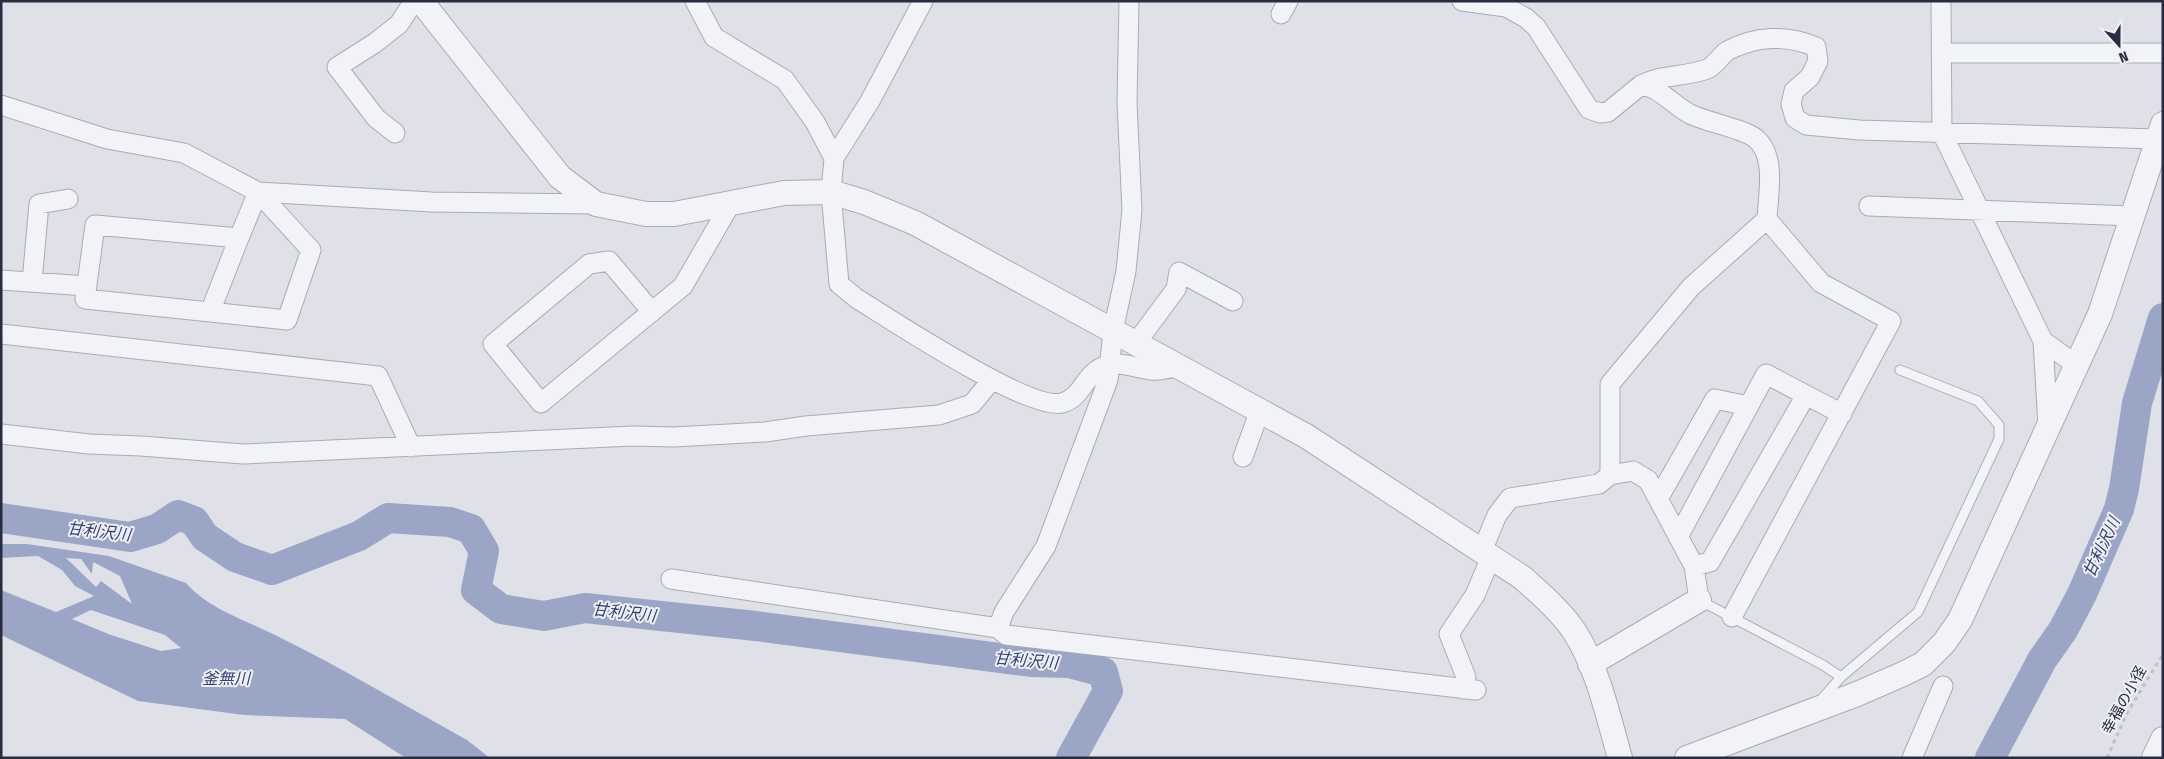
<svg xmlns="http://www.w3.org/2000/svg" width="2164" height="759" font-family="'Fira Sans Condensed','Noto Sans JP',sans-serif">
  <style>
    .water { fill: #9ba6c7; fill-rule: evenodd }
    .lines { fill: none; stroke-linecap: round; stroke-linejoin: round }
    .river { stroke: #9ba6c7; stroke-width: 30 }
    .service-casing { stroke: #a9abb5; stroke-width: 11 }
    .minor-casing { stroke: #a9abb5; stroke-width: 21 }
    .tertiary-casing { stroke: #a9abb5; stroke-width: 26 }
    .path { stroke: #bebfc7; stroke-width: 3; stroke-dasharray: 4 4; stroke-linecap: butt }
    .service { stroke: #f2f3f7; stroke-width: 9 }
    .minor { stroke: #f2f3f7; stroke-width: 19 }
    .tertiary { stroke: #f2f3f7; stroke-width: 24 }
    .labels { text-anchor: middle; stroke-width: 4; stroke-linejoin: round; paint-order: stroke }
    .street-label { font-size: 15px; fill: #292c3f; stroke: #eff0f6 }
    .water-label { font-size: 16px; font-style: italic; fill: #344172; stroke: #eff0f6 }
  </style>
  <rect width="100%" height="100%" fill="#e0e1e8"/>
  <path class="water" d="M1,544h26l82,12 77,27c24,27 60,37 91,53 65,32 127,69 190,104l23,18h-84l-61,-39 -101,-4 -106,-14 -137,-66v-45l55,22 38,-16 -19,-10 -13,-16 -24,-14 -37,2zM66,558l15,1 11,15 1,-12 27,14 12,28 -31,-23 -5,6zM91,610l74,25 16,13 -20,3 -50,-16 -39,-16z"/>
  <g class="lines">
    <path class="river" d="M1,518l129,19 27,-8 21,-14 16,6 11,16 30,20 37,13 87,-34 29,-18 62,4 21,7 13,22 -8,39 25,19 43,7 41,-8 171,18 275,36 38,1 34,9 5,19 -37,67
      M1990,758l52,-98 21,-30 19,-36 37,-85 5,-20 13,-86 26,-85"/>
    <defs>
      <path id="service" d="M1699,600l124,65 18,12
        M1821,700l20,-23 77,-65 81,-173v-14l-21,-24 -78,-31"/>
      <path id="minor" d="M695,1l19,36 71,43 30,42 19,36
        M923,1l-53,100 -36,57 -3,34 8,92 17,14c34,21 172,113 206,105 22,-6 21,-30 45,-38 13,-4 32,4 45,5 9,1 18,-2 27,-4
        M1462,1l44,6 20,11 10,9 53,82 11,4 8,-1 33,-27c18,2 32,20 49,29 16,8 54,15 65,24 22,17 13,57 12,81l54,64 70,38 -159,296
        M1941,1l1,132 101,208 5,85
        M1281,14l7,-13
        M1941,53h222
        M1641,85c21,-11 45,-8 66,-16 8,-3 13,-13 20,-18 28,-15 60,-17 89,-4l2,14 -8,16 -16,14 -3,13 4,14 11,7 53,5 299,9
        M1,105l106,34 77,14 74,39 174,10 164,2
        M395,133l-19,-15 -39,-51 38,-24 24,-19 15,-23
        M258,192l53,58 -24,70 -202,-21 10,-74 144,13z
        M1869,206l264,10
        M1,280l86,6
        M32,282l7,-78 29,-5
        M210,312l29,-74
        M652,312l-43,-51 -20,3 -96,80 48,59 142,-117 48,-83
        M1,334l377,42 33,71
        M2043,341l32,23
        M1136,343l40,-54 3,-17 54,29
        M1,434l88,10 52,2 102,8 390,-18 41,1 91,-5 41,-6 133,-11 33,-11 19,-23
        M1243,457l17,-47
        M1610,475v-91l81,-97 76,-68
        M1658,499l57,-100 33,7
        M1678,537l88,-163 76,40
        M1482,551l15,-36 13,-17 89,-14 11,-9 23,-4 15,9 46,86 5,34
        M1694,566l16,-4 96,-167
        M671,579l327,49 8,7 470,55
        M998,628l6,-16 42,-66 62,-166 5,-49 13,-60 6,-61 -5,-107 2,-102
        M1463,689l3,-12 -17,-43 26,-39 16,-38
        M1912,758l31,-72"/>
      <path id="tertiary" d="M421,1l139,176 36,27 50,10h28l110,-21 47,-1 33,10 51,21 391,213 217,142c17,16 37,32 51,53 24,37 34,85 46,127
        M1590,664l109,-64
        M1687,758l170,-64 46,-20 20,-10 21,-21 16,-23 140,-306 63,-190
        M2154,758l9,-19"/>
    </defs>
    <use href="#service" class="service-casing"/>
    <use href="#minor" class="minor-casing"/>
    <use href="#tertiary" class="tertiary-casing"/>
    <path class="path" d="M2107,758l20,-45 36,-59"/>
    <use href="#service" class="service"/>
    <use href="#minor" class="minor"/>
    <use href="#tertiary" class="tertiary"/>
  </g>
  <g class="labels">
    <g class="street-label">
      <text transform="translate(2124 700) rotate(-61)" y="5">幸福の小径</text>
    </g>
    <g class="water-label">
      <text transform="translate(99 531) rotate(6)" y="6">甘利沢川</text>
      <text transform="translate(2101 547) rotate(-65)" y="6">甘利沢川</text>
      <text transform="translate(624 612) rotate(6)" y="6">甘利沢川</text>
      <text transform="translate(1026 660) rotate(5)" y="6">甘利沢川</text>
      <text x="226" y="684">釜無川</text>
    </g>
  </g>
  <rect width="2164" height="759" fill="none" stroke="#292c3f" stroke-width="5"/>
  <g transform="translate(2119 45) rotate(159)" stroke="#eff0f6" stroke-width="4" paint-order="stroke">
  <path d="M0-4L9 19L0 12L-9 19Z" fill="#292c3f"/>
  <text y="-8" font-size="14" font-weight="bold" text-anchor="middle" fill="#292c3f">N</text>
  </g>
</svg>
